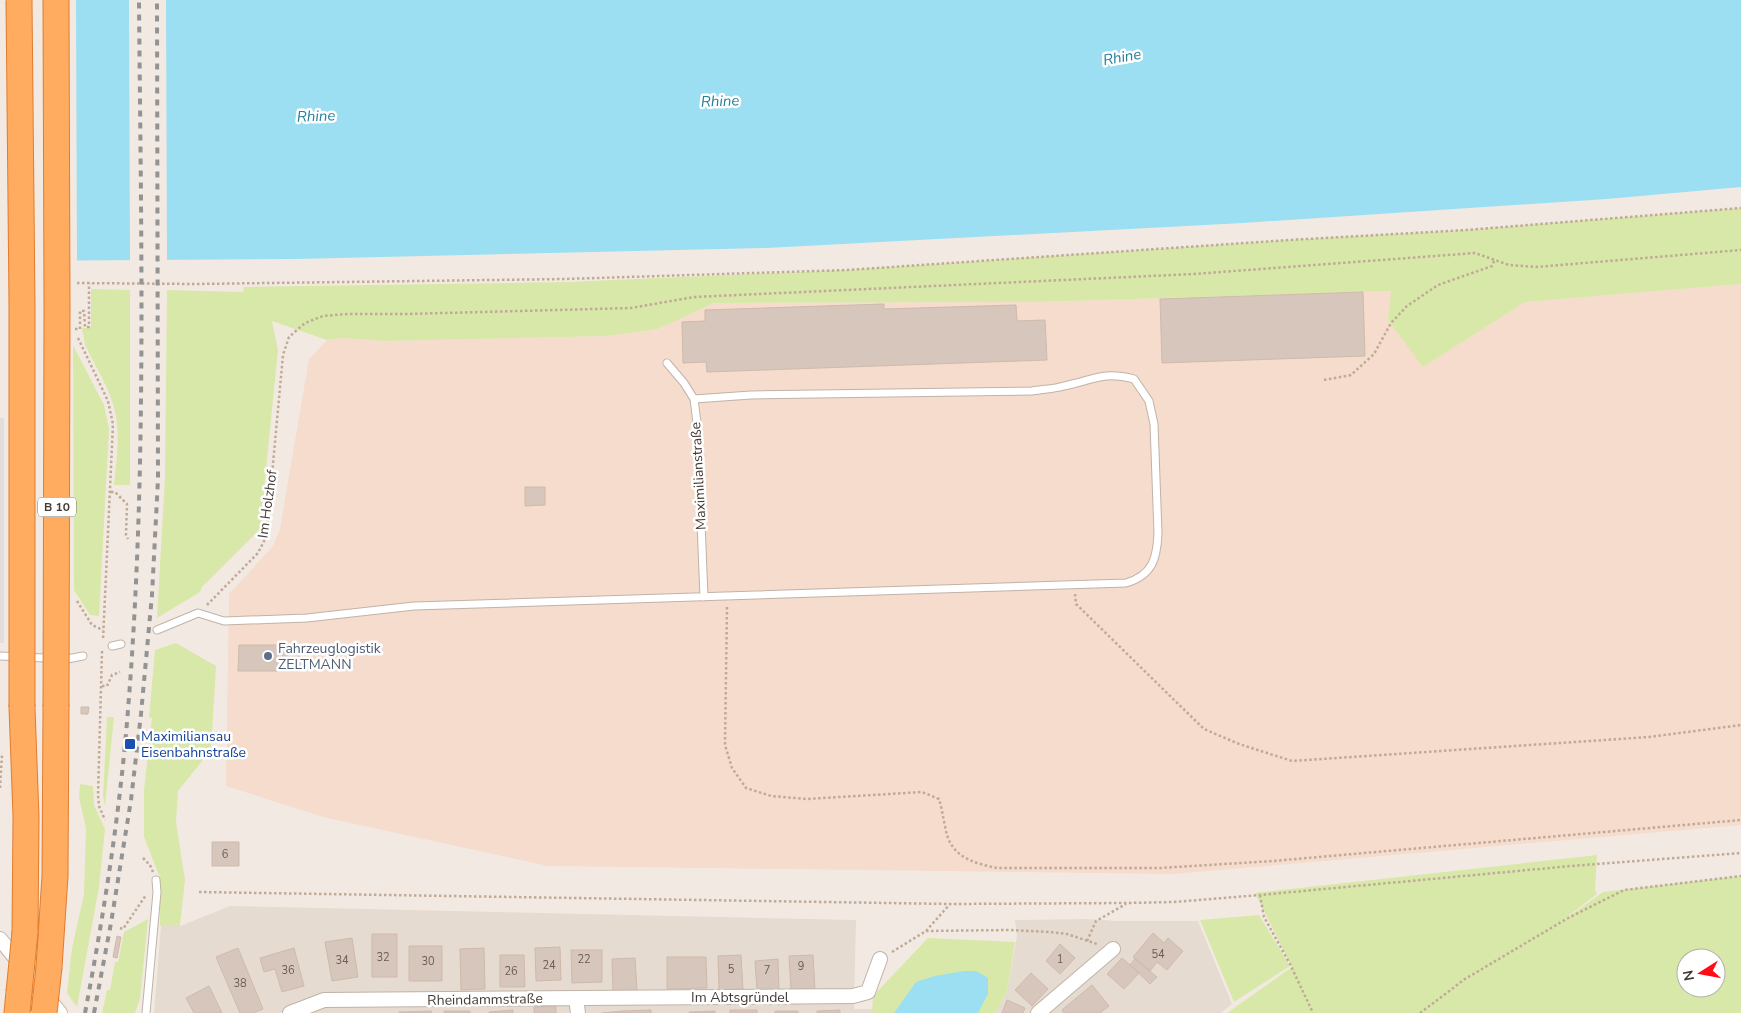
<svg xmlns="http://www.w3.org/2000/svg" width="1741" height="1013" font-family="'Nunito Sans',sans-serif">
  <style>
    .residential { fill: #e6dbd0 }
    .commercial { fill: #f5dccc }
    .green { fill: #d8e8a9; fill-rule: evenodd }
    .parking { fill: #e2dedb }
    .water { fill: #9cdff2 }
    .pier { fill: #f2eae2 }
    .building { fill: #d7c6bb; stroke: #cfbaab }
    .lines { fill: none; stroke-linecap: round; stroke-linejoin: round }
    .lane-casing { stroke: #c0b3a8; stroke-width: 9 }
    .street-casing { stroke: #c0b3a8; stroke-width: 16 }
    .highway-casing { stroke: #e27c2d; stroke-width: 27 }
    .path { stroke: #c0a996; stroke-width: 2.5; stroke-dasharray: 2.5 2.5; stroke-linecap: butt }
    .lane { stroke: #fff; stroke-width: 7 }
    .street { stroke: #fff; stroke-width: 14 }
    .highway { stroke: #ffab60; stroke-width: 25 }
    .rail { stroke: #939393; stroke-width: 4; stroke-dasharray: 6 6; stroke-linecap: butt }
    .highway-bridge-casing { stroke: #e27c2d; stroke-width: 27; stroke-linecap: butt }
    .highway-bridge { stroke: #ffab60; stroke-width: 25 }
    .service-dot { fill: #5c6f8a; stroke: #fff; stroke-width: 2 }
    .transit-dot { fill: #1a4fb4; stroke: #fff; stroke-width: 2 }
    .labels { text-anchor: middle; stroke-width: 5; stroke-linejoin: round; paint-order: stroke }
    .number-label { font-size: 11px; fill: #695d55 }
    .shield { fill: #fff; stroke: #7c7570; stroke-width: 1 }
    .shield-label { font-size: 12px; font-weight: bold; fill: #443a33 }
    .street-label { font-size: 14px; fill: #443a33; stroke: #fff }
    .service-label { font-size: 14px; fill: #4e5e75; stroke: #fff; text-anchor: start }
    .transit-label { font-size: 14px; fill: #164399; stroke: #fff; text-anchor: start }
    .water-label { font-size: 15px; font-style: italic; fill: #26809a; stroke: #fff }
  </style>
  <rect width="100%" height="100%" fill="#f2eae2"/>
  <path class="residential" d="M230,906l626,14 -2,89h18v4h-718l7,-87h19z
    M1088,919l28,2h82l34,83 -11,9h-226l12,-21 10,-57 -2,-15z"/>
  <path class="commercial" d="M1741,284v541l-568,49 -625,-8 -225,-49 -97,-31 3,-192 44,-48 7,-17 29,-170 18,-19 13,-2 45,3 223,-5 50,-7 56,-26 323,-1 354,-11 33,75 101,-64z"/>
  <path class="green" d="M1741,208v76l-216,18 -102,65 -35,-47 3,-29 -354,11 -323,1 -56,26 -50,7 -223,5 -45,-3 -13,2 -55,-19 6,29 -18,179 -58,58 -2,5 -43,26 8,-141 2,-187 76,2 1,-5 323,-5 280,-12 442,-30 177,-10z
    M91,289l39,1v195h-16c2,-20 5,-41 3,-61 -2,-28 -20,-54 -32,-79l-3,-17h9z
    M73,345l31,60 5,24 -10,187 -9,-1 -16,-25z
    M176,643l40,23 -5,84 -33,41 -2,31 9,58 -5,46h-20v-48l-16,-41v-47l8,-72 -3,-1 6,-67z
    M107,717h7l-9,89 -2,-9z
    M80,784l13,2 1,19 11,24 -6,58 -22,120 -10,-14 5,-45 12,-54 2,-66 -7,-31z
    M1597,855l-2,35 2,4 -47,36 53,-38 138,-16v137h-514l65,-46 -37,-74zM1686,958h30v30h-30z
    M1259,915l31,51 -56,36 -34,-82z
    M148,919l-8,80 -5,14h-33l5,-23h3l5,-28h3l6,-30z
    M928,938l87,4 -8,50 -12,21h-123l1,-17z"/>
  <path class="parking" d="M0,418h4v225h-4z"/>
  <path class="water" d="M0,0h1741v187l-134,12 -364,24 -476,25 -471,11 -296,2z
    M964,971h12l12,7v16l-10,19h-84l22,-31 19,-6z"/>
  <path class="pier" d="M0,0h76l1,263 -77,1z
    M129,0h37l1,263h-37z"/>
  <path class="building" d="M1363,292l2,64 -203,7 -2,-64z
    M884,304v5l132,-4 1,16 28,-1 2,40 -340,12 -1,-10 -23,1 -1,-41 23,-1v-11z
    M525,487h20v18l-20,1z
    M239,645h61v26h-62z
    M81,707h8l-1,7h-7z
    M212,842h27v24h-27z
    M1153,933l11,10 4,-5 15,13 -16,19 -10,-8 -7,9 -17,-14z
    M372,934h25v43h-25z
    M117,936l4,1 -4,21 -4,-1z
    M352,938l6,39 -26,4 -7,-39z
    M1060,944l15,14 -15,16 -14,-13z
    M409,946h33v35h-33z
    M560,947l1,33 -25,1 -1,-33z
    M238,948l25,61 -10,4h-13l-24,-56z
    M294,948l10,38 -22,6 -7,-23 -11,3 -4,-14z
    M484,948l1,41 -24,1 -1,-41z
    M571,950h31v32l-30,1z
    M500,955h24l1,32h-25z
    M741,955l2,34 -24,1 -1,-34z
    M813,955l2,34 -24,1 -2,-34z
    M667,957h39l1,31 -40,1z
    M635,958l2,32 -24,1 -1,-32z
    M1122,958l17,15 -15,16 -17,-15z
    M778,959l1,31 -22,1 -2,-30z
    M1135,959l22,18 -7,7 -20,-19z
    M1031,973l17,16 -16,17 -17,-16z
    M1092,985l17,21 -9,7h-36l-2,-3z
    M209,986l13,27h-28l-8,-15z
    M1007,1000l18,8 -2,5h-21z
    M556,1006v7h-22v-6z
    M513,1010v3h-24v-1z
    M651,1010v3h-27l-1,-2z
    M730,1010h27v3h-27z
    M840,1010v3h-23v-2z
    M431,1011l1,2h-33v-1z
    M444,1011h26v2h-26z
    M623,1011l1,2h-22z
    M715,1011v2h-26v-1z
    M775,1011h23v2h-23z"/>
  <g class="lines">
    <defs>
      <path id="lane" d="M667,363l17,20 10,16 3,24 7,174
        M157,630l41,-17 26,8 83,-3 107,-12 712,-23c27,-8 31,-25 32,-50l-4,-109 -5,-23 -15,-22c-32,-8 -40,1 -70,7 -10,3 -21,3 -32,5l-281,4 -57,4
        M112,646l9,-2
        M0,656l67,3 16,-3
        M146,1013l11,-121 -1,-12"/>
      <path id="street" d="M0,939l60,74
        M576,998l2,15
        M290,1013l34,-13 529,-4 15,-4 12,-33
        M1038,1013l75,-64"/>
      <path id="highway" d="M22,707l4,110 -1,115
        M49,967l6,-91 1,-169
        M17,1013l2,-21"/>
    </defs>
    <use href="#lane" class="lane-casing"/>
    <use href="#street" class="street-casing"/>
    <use href="#highway" class="highway-casing"/>
    <path class="path" d="M77,283l118,1 370,-5 282,-9 442,-30 177,-10 275,-22
      M75,329h5v-18h4l1,16h4v-44
      M78,338l30,63 5,23 -10,216
      M1324,380l27,-5 23,-21 17,-31 16,-17 31,-21 54,-19 2,-5
      M111,492h4l12,12 -1,31 2,4
      M1075,594l1,10 128,125 35,15 53,17 357,-24 92,-12
      M77,601l15,24 11,5
      M207,605l51,-52 6,-12 3,-12 16,-174 6,-18 16,-14 18,-7 24,-2h59l225,-6 63,-11 500,-23 281,-21 34,12 27,2 205,-17
      M727,607l-2,138 7,23 14,20 25,8 36,3 115,-7 17,7c4,13 5,27 9,39 8,21 30,26 49,30h163l113,-7 468,-41
      M102,651l-4,144 1,11 6,14
      M102,686h5l5,-11 8,-3
      M0,788l2,-33
      M143,858l7,7 3,7
      M199,892l751,12 176,-1 48,-1 86,-7 311,-29 170,-13
      M1260,895l4,22 26,47 23,49
      M120,928l3,1 23,-34
      M926,931l24,-27
      M1087,941l9,-20 30,-17
      M892,952l34,-21 83,-1 41,2 17,2 30,10
      M1420,1013l45,-34 103,-61 56,-28 117,-14"/>
    <use href="#lane" class="lane"/>
    <use href="#street" class="street"/>
    <use href="#highway" class="highway"/>
    <path class="rail" d="M85,1013c19,-100 35,-201 43,-303 19,-236 13,-474 11,-710
      M94,1013l17,-90 20,-123 10,-86 11,-119 6,-116 -1,-479"/>
    <defs>
      <path id="highway-bridge" d="M19,0l3,305v402
        M56,707l1,-400 -1,-307
        M19,992l6,-60
        M44,1013l5,-46"/>
    </defs>
    <use href="#highway-bridge" class="highway-bridge-casing"/>
    <use href="#highway-bridge" class="highway-bridge"/>
  </g>
  <circle class="service-dot" cx="268" cy="656" r="5"/>
  <rect class="transit-dot" x="124" y="738" width="12" height="12" rx="2.5"/>
  <g class="labels">
    <g class="number-label">
      <text x="225" y="858">6</text>
      <text x="1158" y="958">54</text>
      <text x="383" y="961">32</text>
      <text x="584" y="963">22</text>
      <text x="1060" y="963">1</text>
      <text x="342" y="964">34</text>
      <text x="428" y="965">30</text>
      <text x="549" y="969">24</text>
      <text x="801" y="970">9</text>
      <text x="731" y="973">5</text>
      <text x="288" y="974">36</text>
      <text x="767" y="974">7</text>
      <text x="511" y="975">26</text>
      <text x="240" y="987">38</text>
    </g>
    <rect class="shield" x="38" y="497.5" width="38" height="19" rx="4"/>
    <g class="shield-label">
      <text x="57" y="511">B 10</text>
    </g>
    <g class="street-label">
      <text transform="translate(698 476) rotate(-93)" y="5">Maximilianstraße</text>
      <text transform="translate(267 504) rotate(-82)" y="5">Im Holzhof</text>
      <text x="740" y="1002">Im Abtsgründel</text>
      <text transform="translate(485 999) rotate(-1)" y="5">Rheindammstraße</text>
    </g>
    <g class="service-label">
      <text x="278" y="653">Fahrzeuglogistik<tspan x="278" dy="16">ZELTMANN</tspan></text>
    </g>
    <g class="transit-label">
      <text x="141" y="741">Maximiliansau<tspan x="141" dy="16">Eisenbahnstraße</tspan></text>
    </g>
    <g class="water-label">
      <text transform="translate(1122 57) rotate(-10)" y="5">Rhine</text>
      <text transform="translate(720 101) rotate(-2)" y="5">Rhine</text>
      <text transform="translate(316 116) rotate(-2)" y="5">Rhine</text>
    </g>
  </g>
  <g transform="translate(1701 973) rotate(259)"><circle r="24" fill="#ffffff" stroke="#b4b0ad"/>
  <path d="M0-4L9 19L0 12L-9 19Z" fill="#ff0c17"/>
  <text y="-8" font-size="14" font-weight="bold" text-anchor="middle" fill="#443a33">N</text>
  </g>
</svg>
